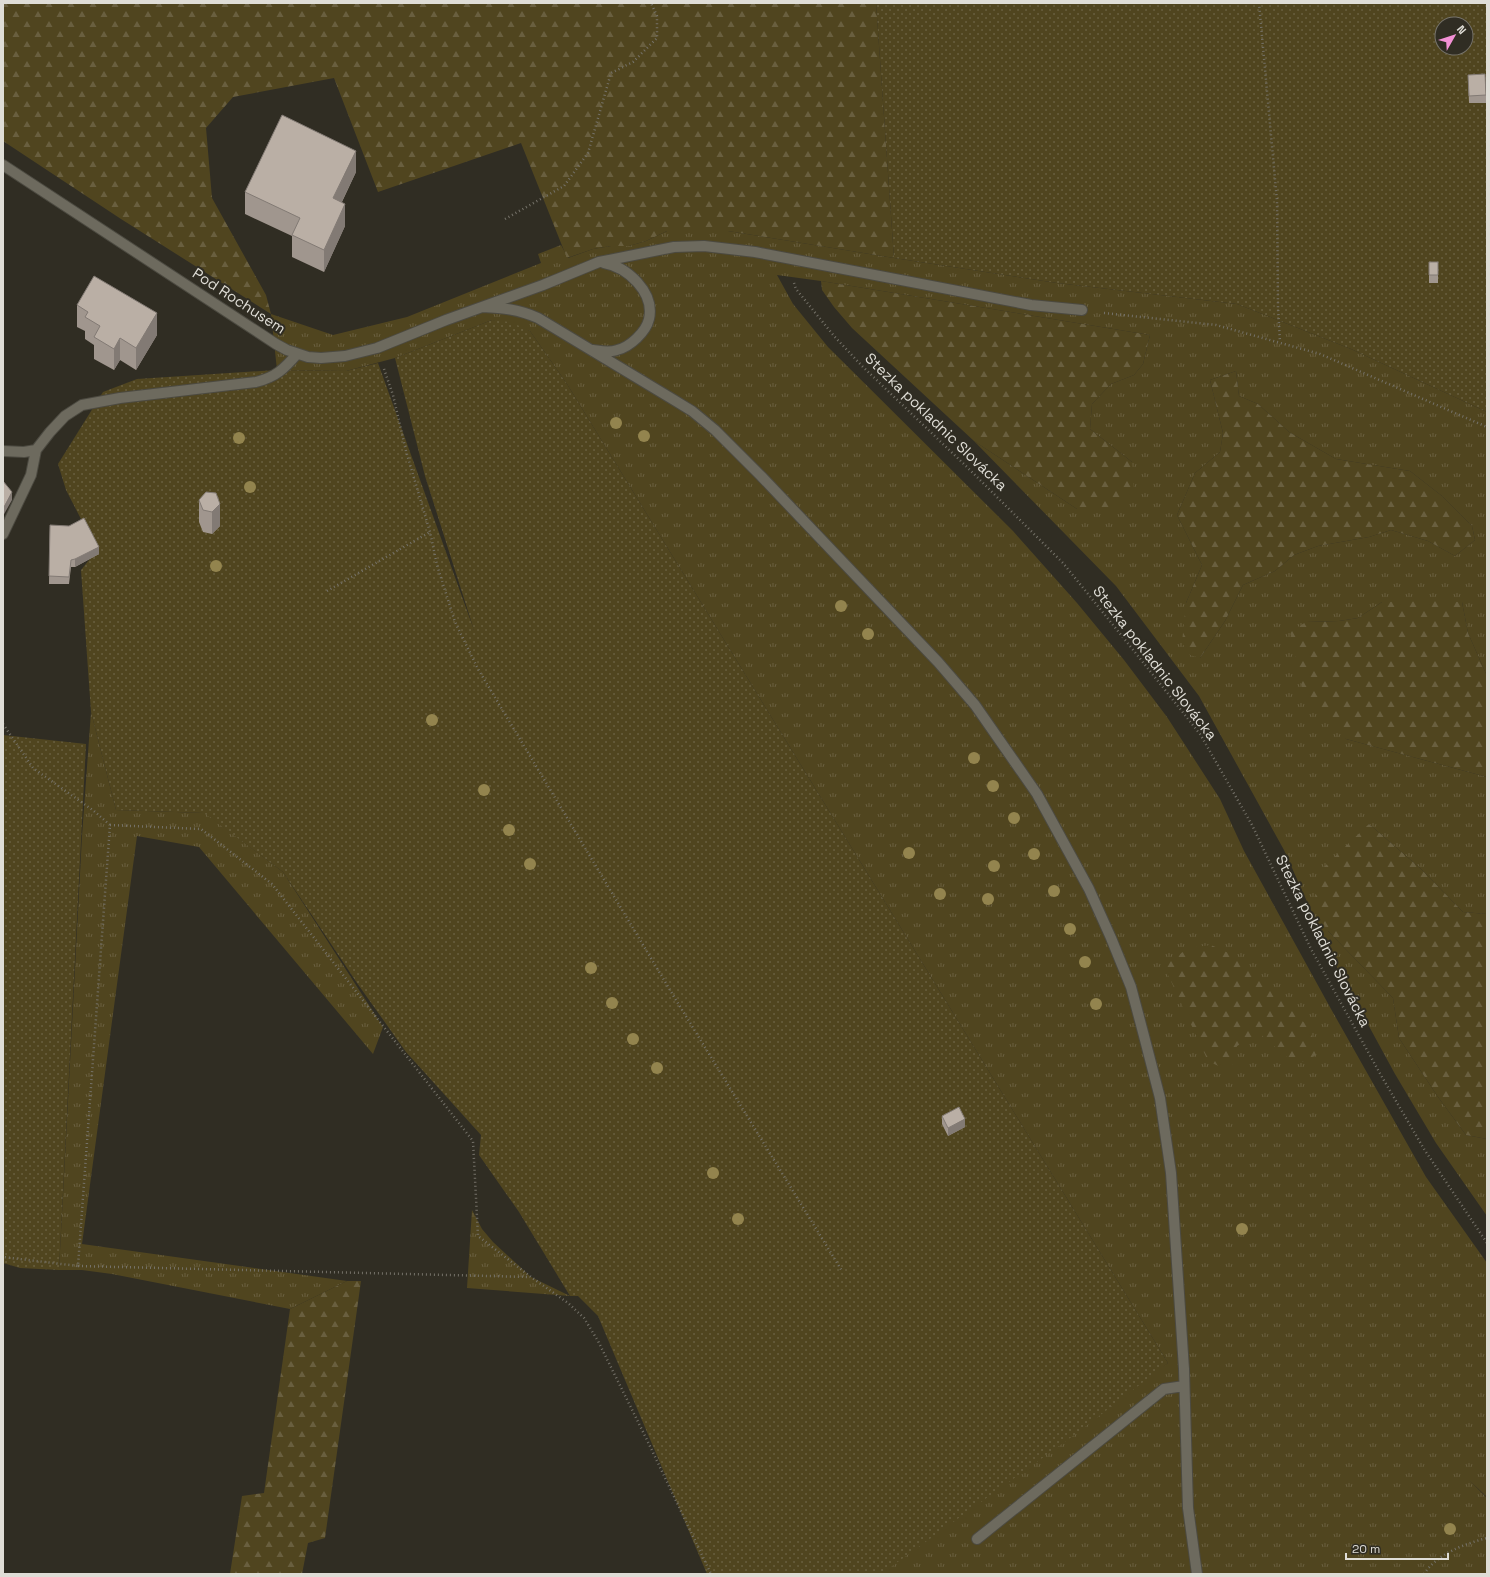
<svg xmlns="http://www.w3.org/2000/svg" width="1490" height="1577" font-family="'Space Grotesk',sans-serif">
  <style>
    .grass { fill: url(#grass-tufts); fill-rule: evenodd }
    .forest { fill: url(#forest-firs) }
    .garden { fill: url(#garden-dots); fill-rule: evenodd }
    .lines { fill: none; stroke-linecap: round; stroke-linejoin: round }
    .minor-casing { stroke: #4c4a41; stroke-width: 12 }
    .path { stroke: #757269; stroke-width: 2.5; stroke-dasharray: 1 3; stroke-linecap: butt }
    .minor { stroke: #6d6a5e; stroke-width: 10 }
    .tree { fill: #93844e }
    .wall { fill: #a0968e }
    .shaded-wall { fill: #827a74 }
    .building { fill: #baafa5; stroke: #827a74 }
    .labels { text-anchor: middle; stroke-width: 4; stroke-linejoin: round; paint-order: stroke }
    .street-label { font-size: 15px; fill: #dfddd6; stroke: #302d23 }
  </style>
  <defs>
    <pattern id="grass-tufts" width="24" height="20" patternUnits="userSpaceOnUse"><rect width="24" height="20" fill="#50451f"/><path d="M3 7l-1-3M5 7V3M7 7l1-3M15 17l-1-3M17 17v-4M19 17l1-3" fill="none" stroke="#695f3f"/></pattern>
    <pattern id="forest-firs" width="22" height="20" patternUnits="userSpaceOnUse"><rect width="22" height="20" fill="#50451f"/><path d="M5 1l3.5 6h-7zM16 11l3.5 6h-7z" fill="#695f3f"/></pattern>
    <pattern id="garden-dots" width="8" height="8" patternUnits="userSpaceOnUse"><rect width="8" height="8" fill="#50451f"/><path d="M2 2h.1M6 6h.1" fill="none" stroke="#695f3f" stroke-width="1.8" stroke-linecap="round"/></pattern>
  </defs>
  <rect width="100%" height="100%" fill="#302d23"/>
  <path class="grass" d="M667,231h61l166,27 163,25 180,21 114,45 136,63v264l-19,-43 -6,-31h-80l-24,16 -19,3 -33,1 40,117 141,38v137l-24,-2 -43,-44 -51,-44 -41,107 65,67 6,40 39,59 28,38 21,4v77l-51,-73 -41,-69 -61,-112 -50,-112 -85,-154 -83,-110 -142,-145 103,68 55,-47 -42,-33 2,-25 19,-20 23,-9 9,-11 7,-29 -329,-54 -44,-6 16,29 35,43 185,184 64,72 47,57 43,57 53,82 24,52 87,158 95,168 61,86v234l-18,-17 18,18v76h-647l328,-211 -601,-979 -37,-53 -38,-11 -97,38 -49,13 -69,-1 -6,-56 62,21 74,-18 134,-54 -3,-9 23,-9 7,13 25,-9 18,-3h18l17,-5zM1236,371l3,25 19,8 31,28 47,27 74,12 32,25 30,30 3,14 -20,16 -27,-15 -37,-11 -22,7 -51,9 -24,9 -19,16 -32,14 -18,36 -25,37 -14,-55 16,-38 -25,-50 18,-42 25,-21 3,-19 -13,-53z
    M91,712l25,98 89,3 78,59 100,155 -10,27 -174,-207 -62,-11 -55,408 265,37 -57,28 -178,-35 -30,-4h-23l23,-434z
    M472,1210l10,19 11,13 38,35 39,19 -103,-8z"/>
  <path class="forest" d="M3,3h873l18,255 -166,-27h-61l-21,10 -17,5h-18l-18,3 -26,9 -46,-115 -143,49 -44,-114 -101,19 -27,31 6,70 54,97 5,19 -150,-95 -118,-78z
    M821,281l329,54 -7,29 -9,11 -23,9 -19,20 -2,25 42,33 2,32 -22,18 -35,-3 -103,-68 -122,-113 -18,-21 -12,-17z
    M1236,371l3,25 19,8 31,28 47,27 74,12 32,25 30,30 3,14 -20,16 -27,-15 -37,-11 -22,7 -51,9 -24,9 -19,16 -32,14 -18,36 -25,37 -10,-3 -8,-12 4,-40 16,-38 -25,-50 18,-42 25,-21 3,-19 -13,-53z
    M1431,601l31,1 6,31 19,43v101l-141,-38 -43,-47 -13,-60 16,-10 33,-1 19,-3 24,-16z
    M1369,824l51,44 43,44 24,2v225l-21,-4 -28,-38 -39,-59 -6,-40 -65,-67 -15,-25 11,-39z
    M1211,945l31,14 25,28 43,41 6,27 -20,10 -37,-32 -22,13 -6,26 -23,-11 -44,-95 24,-18z
    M347,1281h14l-36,257 -17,5 -6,31h-72l12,-78 22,-3 26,-184z"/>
  <path class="garden" d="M876,3h611v409l-136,-63 -114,-45 -180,-21 -163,-25zM1442,24h24v24h-24z
    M492,320l19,2 19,9 37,53 601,979 -91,70 -196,141h-174l-109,-258 -20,-20h-8l-51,-84 -40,-57 2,-20 -75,-83 -49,-69 -74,-111 -79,-59 -88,-3 -25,-98 -10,-142 16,-20 -31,-60 -8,-26 45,-72 34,-13 140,-9 69,1 32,-8 96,267 -49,-154 -30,-118z
    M3,735l83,9 -27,526 -39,-2 -17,-5z"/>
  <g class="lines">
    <defs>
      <path id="minor" d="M3,165l273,179 11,6 21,7 13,1 24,-2 32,-8 69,-28 97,-35 56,-23 75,-15 30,-1 51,6 276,53 51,5
        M482,307c21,1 36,2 56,11l136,82 18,11 23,19 46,46 177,186 37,43 62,89 52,95 22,49 20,49 13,49 16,62 11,75 13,196 4,139 9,66
        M593,350c8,1 17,3 24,0 13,-3 29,-18 32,-31 6,-27 -22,-52 -45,-56
        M3,451l21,1 12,-2 14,-18 15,-16 17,-11 38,-7 136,-16c20,-5 28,-13 41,-28
        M3,534l28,-59 5,-25
        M977,1539l187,-150 20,-3"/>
    </defs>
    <use href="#minor" class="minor-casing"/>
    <path class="path" d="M1259,3l18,198 1,107 2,34
      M505,219l59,-33 24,-33 23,-80 22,-11 24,-24v-22l-6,-13
      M794,283l2,6 38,47 28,30 108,104 93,93 71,88 66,83 52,91 59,124 71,128 42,72 63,94
      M1104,313l112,12 104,29 167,73
      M384,369l9,26 13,56 24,81 7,33 18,57 23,47 198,331 166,271
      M327,591l103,-59
      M3,724l30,44 61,43 16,14 -32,441 -75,-9
      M110,825l91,4 71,55 201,257 5,95 53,41 37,26 16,15 14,23 49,99 64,134
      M78,1266l452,11
      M1424,1574c13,-20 40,-30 63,-36"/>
    <use href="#minor" class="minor"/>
  </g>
  <g class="tree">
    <circle cx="616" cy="423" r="6"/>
    <circle cx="644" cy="436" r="6"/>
    <circle cx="239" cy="438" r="6"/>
    <circle cx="250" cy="487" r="6"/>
    <circle cx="216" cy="566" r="6"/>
    <circle cx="841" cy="606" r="6"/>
    <circle cx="868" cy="634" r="6"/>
    <circle cx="432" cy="720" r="6"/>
    <circle cx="974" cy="758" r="6"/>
    <circle cx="993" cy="786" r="6"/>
    <circle cx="484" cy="790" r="6"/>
    <circle cx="1014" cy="818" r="6"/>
    <circle cx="509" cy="830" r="6"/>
    <circle cx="909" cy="853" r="6"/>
    <circle cx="1034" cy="854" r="6"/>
    <circle cx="530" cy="864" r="6"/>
    <circle cx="994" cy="866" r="6"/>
    <circle cx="1054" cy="891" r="6"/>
    <circle cx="940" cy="894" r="6"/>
    <circle cx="988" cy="899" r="6"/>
    <circle cx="1070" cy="929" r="6"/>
    <circle cx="1085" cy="962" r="6"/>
    <circle cx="591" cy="968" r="6"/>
    <circle cx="612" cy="1003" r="6"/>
    <circle cx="1096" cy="1004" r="6"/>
    <circle cx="633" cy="1039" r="6"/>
    <circle cx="657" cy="1068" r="6"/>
    <circle cx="713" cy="1173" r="6"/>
    <circle cx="738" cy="1219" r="6"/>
    <circle cx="1242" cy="1229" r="6"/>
    <circle cx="1450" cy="1529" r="6"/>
  </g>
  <path class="wall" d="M1468,75l18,20v8h-17z
    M356,172l-14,30 3,24 -21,46 -32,-15v-21l-47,-22v-22z
    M1429,262h9v21h-9z
    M77,305l80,30 -21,35 -16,-10 -6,10 -20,-11v-14l-9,-6v-8l-8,-4z
    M206,492l14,34 -8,8 -9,-2 -4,-10v-22z
    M50,525l49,29 -24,13h-4l-2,17h-20z
    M942,1116l23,11 -17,9 -6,-12z"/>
  <path class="shaded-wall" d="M356,151v21l-23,48v-22z
    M345,204v22l-21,46v-22z
    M157,313v22l-21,35v-22z
    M120,338v22l-6,10v-21z
    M12,492v8l-9,16v-7z
    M220,504v22l-8,8v-22z
    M99,547v7l-24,13v-8z
    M965,1119v8l-17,9v-8z"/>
  <path class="building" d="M1485,74l1,21 -17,1 -1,-21z
    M282,115l74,36 -23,47 12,6 -21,46 -32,-15 8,-17 -55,-26z
    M1429,262h9v13h-9z
    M94,276l63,37 -21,35 -16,-10 -6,11 -20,-12 6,-11 -15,-9 3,-5 -11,-7z
    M3,481l9,11 -9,17z
    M206,492l10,1 4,11 -8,8 -9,-2 -4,-10z
    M84,518l15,29 -24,12 -4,1 -2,17 -20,-1 1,-51 19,1z
    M959,1107l6,12 -17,9 -6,-12z"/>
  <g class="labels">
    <g class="street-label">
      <text transform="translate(239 301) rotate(33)" y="5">Pod Rochusem</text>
      <text transform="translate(936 422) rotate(44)" y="5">Stezka pokladnic Slovácka</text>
      <text transform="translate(1155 663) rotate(52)" y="5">Stezka pokladnic Slovácka</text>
      <text transform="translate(1323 941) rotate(63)" y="5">Stezka pokladnic Slovácka</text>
    </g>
  </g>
  <rect width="1490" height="1577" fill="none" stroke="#dfddd6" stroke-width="8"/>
  <g transform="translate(1454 36) rotate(51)"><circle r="19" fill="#302d23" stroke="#76736b"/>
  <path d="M0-3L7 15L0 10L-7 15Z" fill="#f391d5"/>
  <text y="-6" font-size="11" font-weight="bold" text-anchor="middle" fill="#dfddd6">N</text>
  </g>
  <path d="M1346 1553v6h102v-6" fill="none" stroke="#dfddd6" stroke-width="2"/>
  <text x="1352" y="1553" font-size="12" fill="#dfddd6" stroke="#302d23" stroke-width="3" paint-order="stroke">20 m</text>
</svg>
